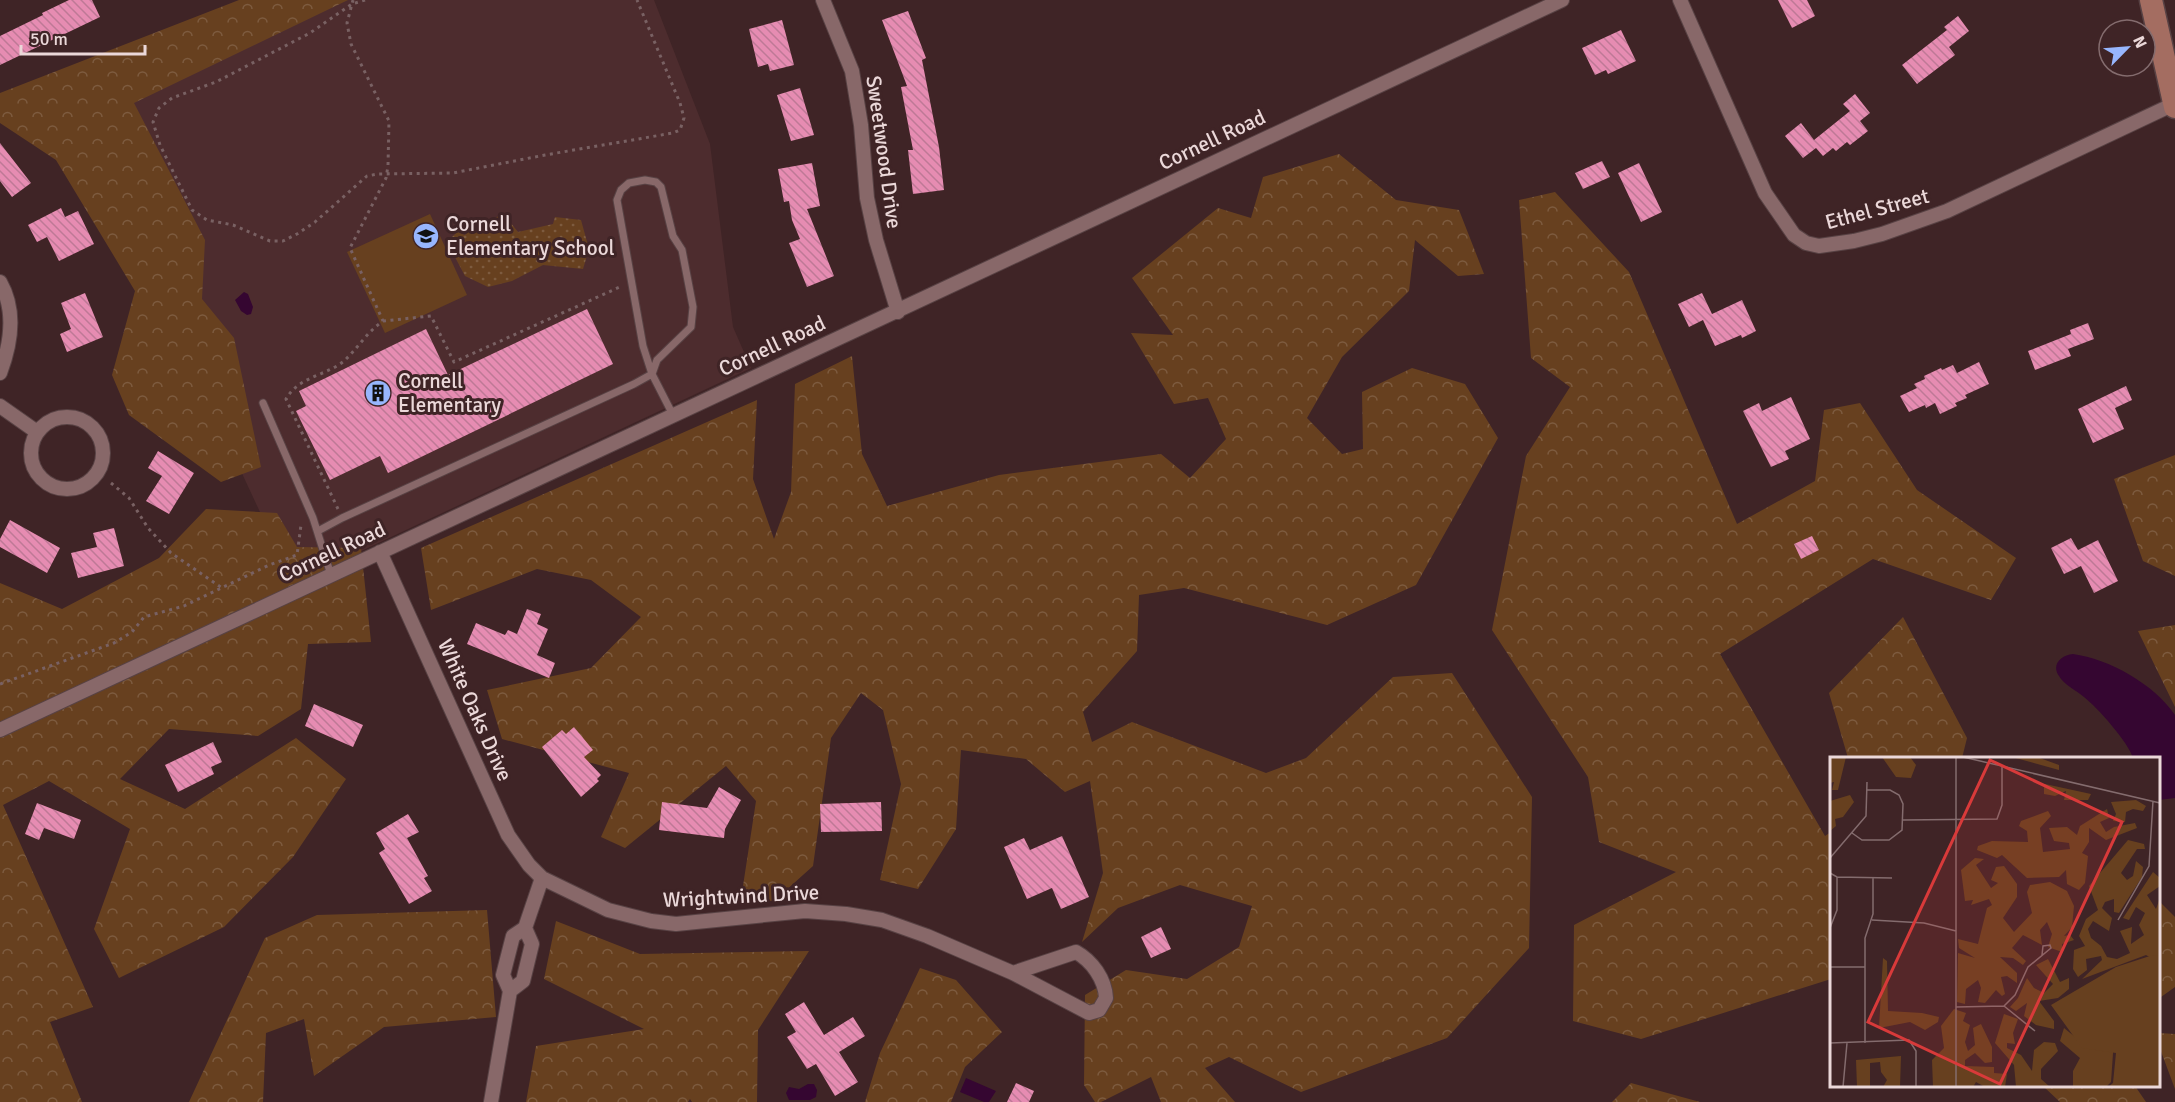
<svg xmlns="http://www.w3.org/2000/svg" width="2175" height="1102" font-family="Signika,sans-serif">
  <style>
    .built { fill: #4d2c2e }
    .forest { fill: url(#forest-crowns) }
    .park { fill: url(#park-dots) }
    .garden { fill: #67401f }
    .water { fill: #350631 }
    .building { fill: url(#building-back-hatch) }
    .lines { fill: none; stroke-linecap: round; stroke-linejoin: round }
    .service-casing { stroke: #584244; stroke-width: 9 }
    .minor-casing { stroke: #584244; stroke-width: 16 }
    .primary-casing { stroke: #584244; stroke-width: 25 }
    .path { stroke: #796163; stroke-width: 3; stroke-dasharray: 3 4.5; stroke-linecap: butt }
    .service { stroke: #886869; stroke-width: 7 }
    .minor { stroke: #886869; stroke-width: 14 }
    .primary { stroke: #a46d61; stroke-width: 22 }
    .labels { text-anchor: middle; stroke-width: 6; stroke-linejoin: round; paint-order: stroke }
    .street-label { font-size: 21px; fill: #ebd8d9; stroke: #3f2426 }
    .poi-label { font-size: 21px; fill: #ebd8d9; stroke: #3f2426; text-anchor: start }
    .inset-road { fill: none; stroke: #846c6e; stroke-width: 1.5 }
    .view { fill: #d83a3a; fill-opacity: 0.15; stroke: #d83a3a; stroke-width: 3 }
    .inset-edge { fill: none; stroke: #ebd8d9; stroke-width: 3 }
  </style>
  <defs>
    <pattern id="forest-crowns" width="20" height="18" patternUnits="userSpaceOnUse" patternTransform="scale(1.5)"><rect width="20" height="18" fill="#67401f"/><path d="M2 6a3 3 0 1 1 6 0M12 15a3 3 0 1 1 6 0" fill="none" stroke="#7d5b3f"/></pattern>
    <pattern id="park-dots" width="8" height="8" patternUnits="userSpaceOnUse" patternTransform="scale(1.5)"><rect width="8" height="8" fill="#67401f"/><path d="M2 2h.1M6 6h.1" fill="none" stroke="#7d5b3f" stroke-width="1.8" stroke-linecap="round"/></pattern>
    <pattern id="building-back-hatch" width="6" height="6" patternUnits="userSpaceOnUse" patternTransform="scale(1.5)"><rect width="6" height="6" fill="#e68cb2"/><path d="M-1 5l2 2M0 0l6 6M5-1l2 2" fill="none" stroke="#be7996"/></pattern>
  </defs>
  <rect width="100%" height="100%" fill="#3f2426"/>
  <path class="built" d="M326,0h328l56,144 23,183 18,41 -458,215 -217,-466z"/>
  <path class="forest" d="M239,0h109l-214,103 71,137 -3,59 32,39 27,129 -40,15 -92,-67 -17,-40 23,-84 -79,-131 -56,-37v-30z
    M1339,154l57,46 63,10 25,64 -26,2 -43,-36 -6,51 -67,66 -35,61 35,36 21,-5 -1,-57 50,-24 53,16 33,54 -82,147 -89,40 -143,-37 -45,7 -2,56 -54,61 9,30 40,-20 134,51 40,-15 87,-81 59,-4 80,124 -3,151 -82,90 -146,54 -72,-35 -24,11 30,34h-74l-10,-25 -50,25h-6l-11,-17 1,-90 41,-25 61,9 52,-32 13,-41 -72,-21 -62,23 -36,34 21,-69 -13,-92 -25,11 -39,-33 -65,-9 -5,79 -38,60 -38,-9 21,-96 -18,-74 -22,-17 -30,45 -18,128 -39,35 -33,-2 15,-98 -30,-35 -101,82 -24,-11 28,-64 -127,-34 -15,-49 104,-22 50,-51 -50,-37 -54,-11 -106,41 -10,-62 336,-148 -4,79 21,60 17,-47 4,-108 57,-28 10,98 25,52 112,-31 162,-21 29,24 36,-39 -18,-41 -34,6 -43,-71 42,2 -41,-57 86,-70 33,10 12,-41z
    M1555,192l74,80 108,252 78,-43 9,-71 36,-7 57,87 99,68 -25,42 -118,-41 -153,95 105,182 6,-4v147l-190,60 -68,-18 1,-96 102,-53 -77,-30 -11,-65 -96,-147 34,-174 44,-69 -39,-29 -12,-158z
    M2175,455v121l-32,-15 -29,-82z
    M206,509l71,4 20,34 64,1 10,94 -63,2 -7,65 -43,27 -89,-7 -49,50 65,30 111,-71 50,41 -53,78 -69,70 -105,51 -25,-49 36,-100 -81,-48 -46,24 90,202 -43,15 32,80h-82v-519l62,26 97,-51z
    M1903,617l64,121 -5,20h-114l-19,-65z
    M2175,625v82l-37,-76z
    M2159,901l16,16v70l-14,10 -3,-3z
    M487,910l9,107 -112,10 -70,49 -10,-57 -38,14 -3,69h-74l76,-164 52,-23z
    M556,921l84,33 169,-3 -51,79 -1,72h-65l-2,-3 -2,3h-162l10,-56 108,-17 -100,-50z
    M920,968l36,12 46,52 -37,35 -14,35h-86l15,-49z
    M2159,1033l16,1v55l-16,-43z
    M1631,1083l69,19h-88z
    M2043,1086h92l11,16h-86z"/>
  <path class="park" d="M501,215l5,2 12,15 35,-8 2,-7 26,3 8,29 -6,20 -40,-4 -31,16 -24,6 -23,-11 -18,-34 10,-10 8,3 4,-5z"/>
  <path class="garden" d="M430,214l37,81 -82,38 -38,-81z"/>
  <path class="water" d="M244,292l4,2 5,13 -2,7 -4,1 -6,-4 -6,-11z
    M2073,654c36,5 81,30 102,61v83l-16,2 -1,-42h-25c-4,-15 -36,-51 -49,-61 -8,-7 -20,-12 -25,-21 -8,-11 2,-21 14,-22z
    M966,1078l30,13 -7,11h-5l-24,-10z
    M808,1084h6l3,6 -1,7 -6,3h-21l-3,-7 3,-6 10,2z"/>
  <path class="building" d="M69,0h23l8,17 -100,48v-29l43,-21 -1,-2z
    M1778,0h29l8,16 -23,12z
    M908,11l18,47 -4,2 17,87 5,43 -31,4 -5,-44h5l-12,-63 6,-1 -25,-66z
    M1958,16l11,15 -20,16 6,8 -38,29 -15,-19 45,-35 -3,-3z
    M782,20l12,45 -24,6 -2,-7 -10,3 -9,-38z
    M1621,30l15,31 -28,13 -2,-4 -11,5 -13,-27z
    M800,88l14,47 -23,6 -14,-46z
    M1855,94l15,19 -10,8 8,10 -18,14 -3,-3 -11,9 -3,-3 -10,8 -7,-8 -13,10 -18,-22 16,-13 13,17 36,-29 -7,-7z
    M0,143l31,40 -19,14 -12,-16z
    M1602,161l8,16 -27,12 -8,-16z
    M812,163l8,43 -13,3 27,67 -27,11 -18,-44 11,-4 -8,-19 -3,-19 -5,1 -6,-33z
    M1639,163l23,49 -21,10 -23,-49z
    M61,208l4,9 13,-6 16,33 -35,17 -12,-24 -10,5 -9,-17z
    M85,293l18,44 -36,15 -7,-18 11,-5 -10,-26z
    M1702,293l10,21 30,-14 14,31 -14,7 -1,-3 -26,11 -12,-26 -14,7 -11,-23z
    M587,309l26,55 -225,109 -8,-17 -50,24 -34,-69 10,-5 -7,-15 127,-62 22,46z
    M2088,323l6,16 -26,10 3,7 -36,14 -7,-19 43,-17 -1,-4z
    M1979,362l10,22 -24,11 2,3 -12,5 2,3 -17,8 -5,-11 -9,5 -1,-3 -16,7 -9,-16 17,-8 -3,-4 11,-5 -1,-3 17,-8 1,2 11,-5 4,8z
    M2126,386l6,14 -17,8 9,21 -31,14 -15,-34z
    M1791,397l19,42 -25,12 4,8 -18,8 -28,-56 16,-8 3,8z
    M158,451l36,22 -25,41 -23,-13 16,-25 -14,-8z
    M10,520l50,28 -13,25 -47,-26v-8z
    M114,528l10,38 -46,12 -7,-25 26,-6 -4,-14z
    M1812,536l7,14 -18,9 -7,-15z
    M2071,538l7,12 20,-10 20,41 -24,12 -13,-27 -17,8 -13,-26z
    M527,609l14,5 -4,10 11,5 -11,26 18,8 -6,15 -82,-34 9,-21 29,12 3,-5 9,4z
    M314,704l49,21 -10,22 -48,-21z
    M574,727l19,23 -9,7 17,18 -4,4 2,2 -18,16 -39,-50 20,-17 4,4z
    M213,742l9,20 -11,5 3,7 -36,18 -13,-27z
    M719,787l22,13 -16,29 -1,9 -65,-8 3,-28 45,6z
    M881,802l1,29 -61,1 -1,-28z
    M37,803l44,17 -7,19 -30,-11 -5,12 -14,-6z
    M408,814l11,18 -12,6 21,38 -4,2 8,13 -23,13 -30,-51 6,-4 -9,-16z
    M1062,836l27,61 -28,12 -9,-21 -25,11 -23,-52 20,-9 6,12z
    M1161,927l10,22 -20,9 -10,-21z
    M804,1002l20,33 29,-18 12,19 -26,16 19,30 -23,14 -19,-32 -9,5 -20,-32 9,-5 -11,-18z
    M1016,1083l18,8 -5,11h-22z"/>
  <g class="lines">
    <defs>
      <path id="service" d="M263,403l50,115 18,57
        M318,531l24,-13 292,-134 18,-10 5,-14 34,-33 2,-20 -11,-57 -9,-14 -12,-49 -5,-5 -11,-2 -16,3 -8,7 -4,10 26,146 9,28 21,41"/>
      <path id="minor" d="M823,0l29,71 9,54 6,73 9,42 22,72
        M1680,0l85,193 29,42 12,8 13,3 35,-5 28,-7 65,-23 227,-107
        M0,282c16,28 11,62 0,91
        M0,406l37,26
        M31 453a36 36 0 1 1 72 0a36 36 0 1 1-72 0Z
        M380,552l128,283 21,30 13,13 66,32 43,11 25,3 129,-13 41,3 36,6 45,16 86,37 76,40 10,-3 7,-12c-1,-19 -14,-37 -30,-46l-63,21
        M0,730l1562,-730
        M510,991l13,-10 9,-37 -7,-16
        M491,1102l19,-111 -7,-16 10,-39 12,-8 17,-50"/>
      <path id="primary" d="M2151,0l24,107"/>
    </defs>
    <use href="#service" class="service-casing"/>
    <use href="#minor" class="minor-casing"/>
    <use href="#primary" class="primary-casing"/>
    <path class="path" d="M365,0l-13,4 -42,29 -94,49 -44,16 -13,10 -6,14 7,23 32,65 15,10 26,5 37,16h13l14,-7 18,-12 52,-46 11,-2 75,-1 92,-18 128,-22 7,-3 4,-12 -4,-15 -43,-103
      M383,321l48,-5 23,46 168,-76
      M111,483l18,15 19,30 23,25 51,35
      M338,509l-52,-110c13,-23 40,-23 58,-38 14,-13 23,-29 39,-40l-33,-73 36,-70 2,-12 1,-45 -38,-77 -4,-21 6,-23
      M0,684l114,-41 18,-11 12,-15 40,-11 85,-41 28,-10 4,-30"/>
    <use href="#service" class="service"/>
    <use href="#minor" class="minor"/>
    <use href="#primary" class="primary"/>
  </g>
  <defs>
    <symbol id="school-disc" viewBox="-11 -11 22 22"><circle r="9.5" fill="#97b6fd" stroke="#3f2426"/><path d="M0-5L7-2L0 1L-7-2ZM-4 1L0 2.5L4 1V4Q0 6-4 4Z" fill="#111"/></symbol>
    <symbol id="building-disc" viewBox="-11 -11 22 22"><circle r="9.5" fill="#97b6fd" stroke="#3f2426"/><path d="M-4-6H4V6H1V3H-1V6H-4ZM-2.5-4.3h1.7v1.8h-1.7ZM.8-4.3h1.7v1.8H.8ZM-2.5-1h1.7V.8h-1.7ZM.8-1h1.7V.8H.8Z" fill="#111"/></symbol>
  </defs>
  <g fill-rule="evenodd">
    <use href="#school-disc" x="411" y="221" width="30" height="30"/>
    <use href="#building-disc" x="363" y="378" width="30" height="30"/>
  </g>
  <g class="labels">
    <g class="street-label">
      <text transform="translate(1212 140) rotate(-25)" y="7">Cornell Road</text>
      <text transform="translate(884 152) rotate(82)" y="7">Sweetwood Drive</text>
      <text transform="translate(1877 209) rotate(-15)" y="7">Ethel Street</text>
      <text transform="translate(772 346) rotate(-25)" y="7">Cornell Road</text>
      <text transform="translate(332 552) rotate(-25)" y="7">Cornell Road</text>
      <text transform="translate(475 710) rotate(66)" y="7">White Oaks Drive</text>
      <text transform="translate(741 896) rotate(-3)" y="7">Wrightwind Drive</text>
    </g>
    <g class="poi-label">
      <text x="446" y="231">Cornell<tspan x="446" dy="24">Elementary School</tspan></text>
      <text x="398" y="388">Cornell<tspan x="398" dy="24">Elementary</tspan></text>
    </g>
  </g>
  <g transform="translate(1830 757)">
    <rect width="330" height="330" fill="#3f2426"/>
    <path d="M0,0h16l-8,33h-6l2,-8 -4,1zM52,0h28l6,8 -5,13 -15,-1zM182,0h25l22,8v5zM214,27h1l46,10 -3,6h-24l2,-9 -11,5 -11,-2zM20,38l4,7 -11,15 -8,2 1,7 -6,5v-30zM306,43l10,6 -3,5 -10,-2 -7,3 -1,10 -12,-1 3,-7 -5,-12zM277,52l2,9 -9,4 6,10 8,-5 21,-4 2,5 -31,12 -17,-12v14l-7,11 6,3 -3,27 -6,7 -12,-6 -1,-14 -7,7 -32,1 -25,-23 -5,3 -20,-8 1,-4 14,-5 36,1 -1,-11 -8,-5 2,-5 27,-10 3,5 -11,12 3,24 27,-3 -1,-6 -15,-2 -5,-13 18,-1 10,8 3,-9zM298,83l16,4 1,5h-8l-16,24 6,7 6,-4 3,-15 7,6 -1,10 -23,36 -5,-1v-13l-9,3 -3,6 10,10 -3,13 -16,-10 -5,8 3,9 10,8 6,11 10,2 13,-6 -10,-22 12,-4 -1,17 13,-9 -5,-10 6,-12 -9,-6 -7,13 -6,-2 30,-46 7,6v8l-13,9 9,14 4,-11v65l-14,-8 -64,24 20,-19 -1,-4 -15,3 1,11 -9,7 -5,-8 1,-19 11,-4 -6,-10 7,-17 12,-9 -9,-24zM145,101l9,1 -8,6 15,23 7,-5 -7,-3 5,-13 8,-1 13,18v13l-14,21 11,14 18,-19 -5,-21 3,-7 20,-3 17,9 7,15 -2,21 -8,9 6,-1 4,5 -12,4v8l-14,-5 4,-13 -5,-12 -7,8 2,15 -19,-10 -11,13 14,13 -3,4 -10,-7 -13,-1 17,16v10l-10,-7 -6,1 4,17 -3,2 -6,-6 -11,13 -7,-1 3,-14 -3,-8 -12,9 -1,15 -8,-2 1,-49 17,5 -16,-10 -1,-9 20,5 9,-36 5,-3 -3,-6 -18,6 2,-5 -8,1 -4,-31zM53,201l4,3 1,50 34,2 17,4 -1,5 -13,8 -15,-8 -31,6zM218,202l12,23 9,-4v11l-11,9 -19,3 15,20v8l-18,-4 -12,-9 3,-13 -11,8 -6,-4 8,-9 9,-20 7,10 10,5 9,-9 -17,-19zM124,252l12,4 -3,8 7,4 -5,17 3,9 7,-6 -2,-17 8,-4 11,23v15l-7,1 -10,-10 -10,7v6l29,1v6l13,1 -2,13h-20l-9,-5 -3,5h-40l-1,-27 12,-12 -3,-22zM174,257l14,5 -5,14 2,11 -8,-1v5l14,7 11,16 2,-21 10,-8 11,1 3,8 -17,18v10l9,8h-34l-2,-22 -19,-22zM234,271l16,13 34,-2 -3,43 -5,5h-33v-16l7,-13 -20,-17zM71,299l-1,31h-17l4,-7 -6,-8 -1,-10 -10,1v24h-13l-1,-27z" fill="#67401f"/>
    <path d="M323,198l7,1v131h-52l5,-4 3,-30 -34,-5 -31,-43 65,-38z" fill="#67401f"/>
    <path class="inset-road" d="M133,0l197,46M73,63l94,-1 5,-14v-39M22,76l10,7h27l13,-10 1,-26 -4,-9 -9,-5h-23M0,101l36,-42 1,-34M0,116l7,4 55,1M42,163l52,3 32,8M288,163l31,-54 4,-65M0,171l7,-18v-33M0,210h35M174,249l31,25M126,250l48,-1 11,-11 13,-28 23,-19 -1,-3 -7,1 -1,9M0,286l79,-3 7,11v36M35,286v-105l8,-24v-37M13,330l4,-44M126,330v-330"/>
    <path class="view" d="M160,3l132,62 -122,262 -132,-62z"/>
    <rect width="330" height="330" class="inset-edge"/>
  </g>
  <g transform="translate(2127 48) rotate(65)"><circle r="28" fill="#3f2426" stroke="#846c6e" stroke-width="1.5"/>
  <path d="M0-4.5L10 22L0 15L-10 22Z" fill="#97b6fd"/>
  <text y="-9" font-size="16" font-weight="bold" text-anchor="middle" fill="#ebd8d9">N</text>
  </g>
  <path d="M21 45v9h124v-9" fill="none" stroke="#ebd8d9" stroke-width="3"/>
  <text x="30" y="45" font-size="18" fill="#ebd8d9" stroke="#3f2426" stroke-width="4.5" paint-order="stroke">50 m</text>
</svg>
